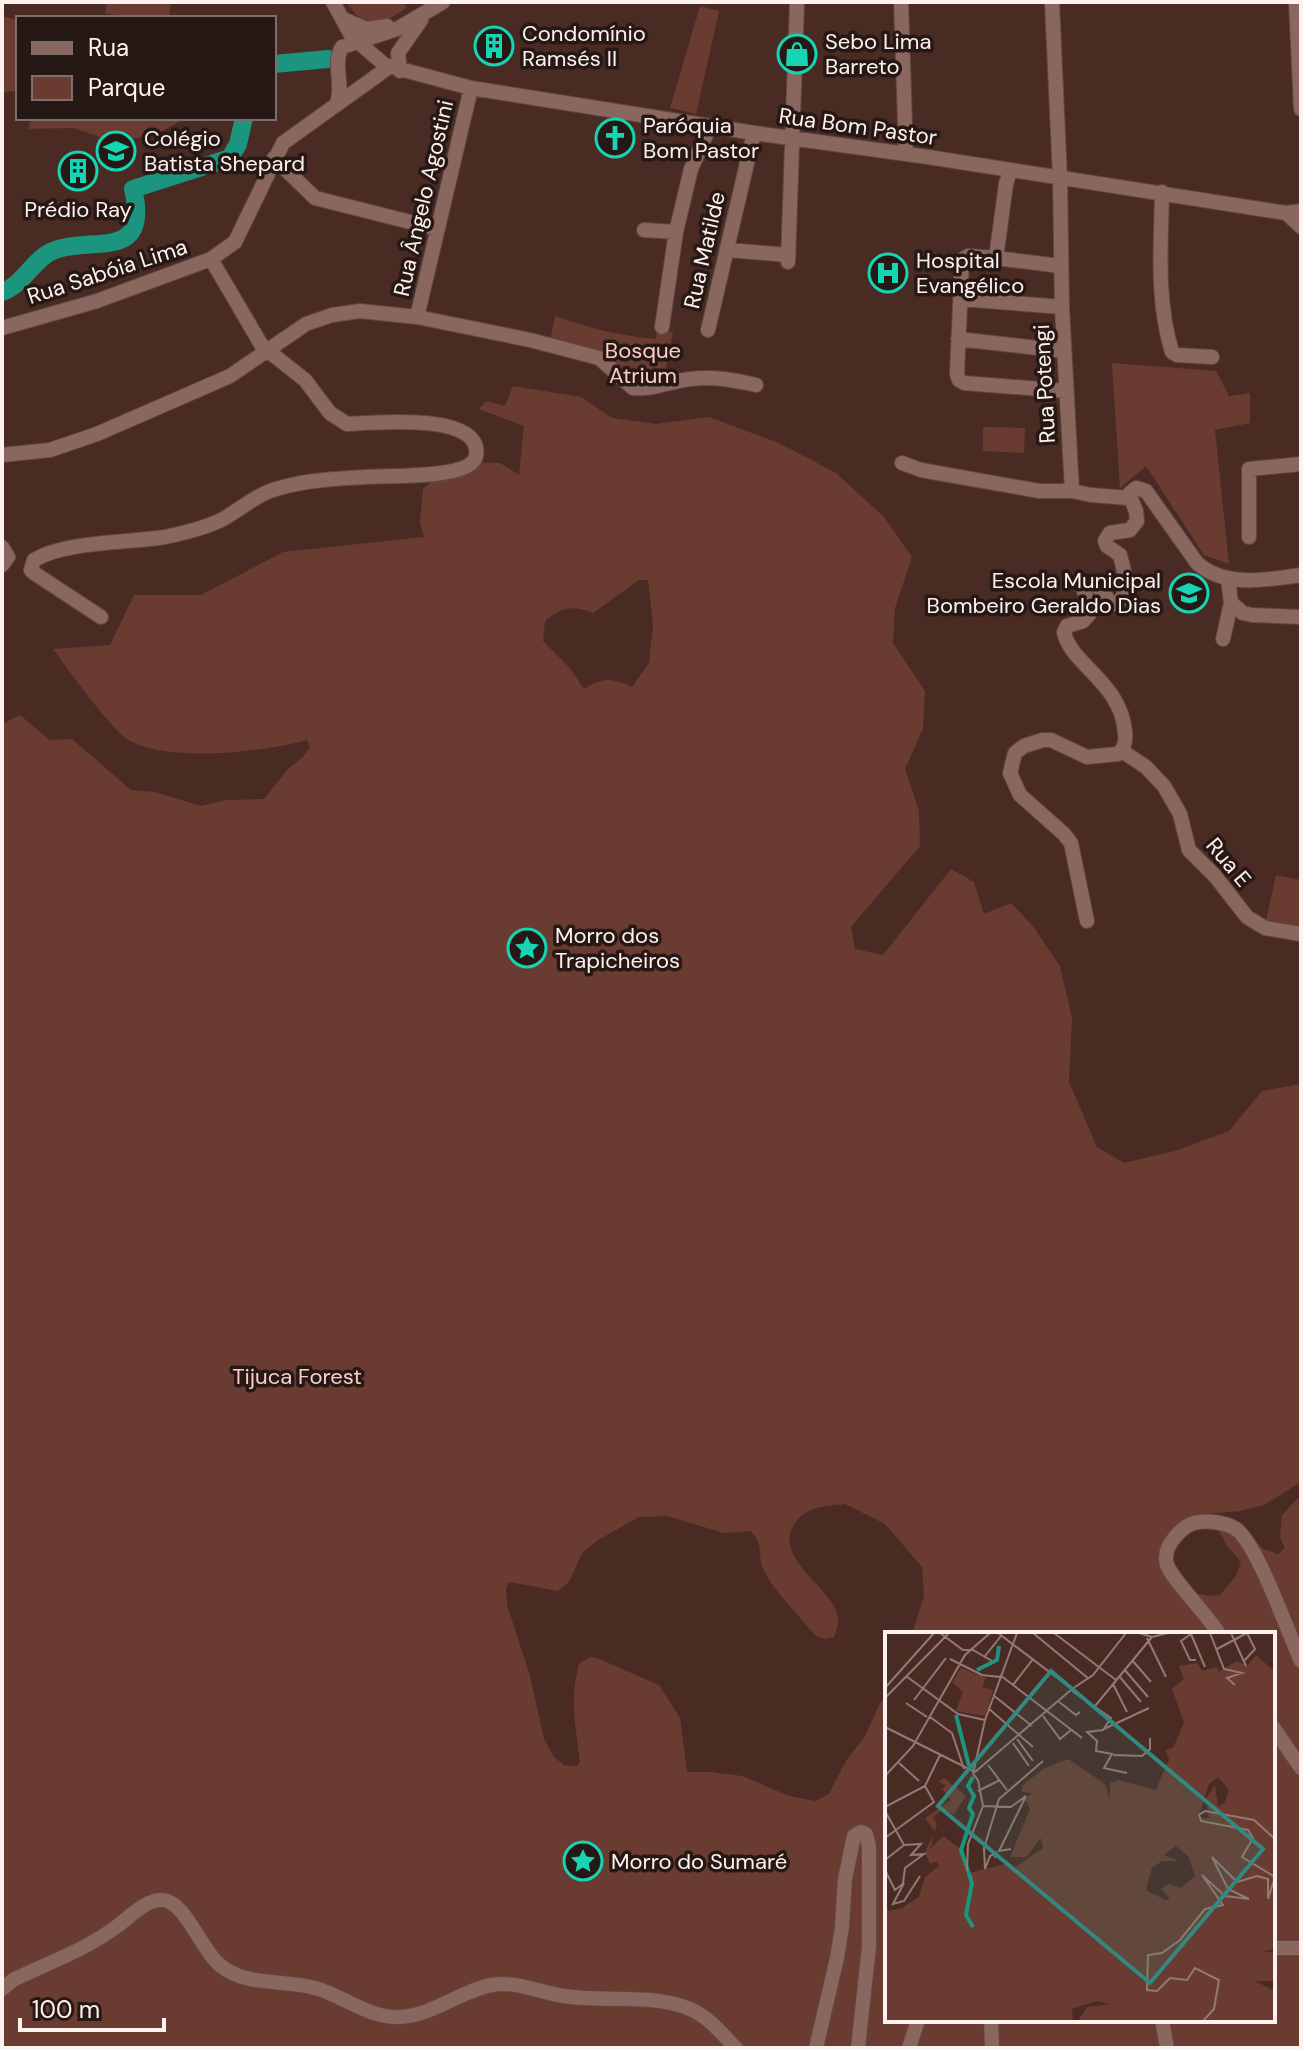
<svg xmlns="http://www.w3.org/2000/svg" width="1303" height="2050" font-family="'DM Sans',sans-serif">
  <style>
    .green { fill: #6a3c31; fill-rule: evenodd }
    .lines { fill: none; stroke-linecap: round; stroke-linejoin: round }
    .river { stroke: #1b957e; stroke-width: 18 }
    .minor-casing { stroke: #604842; stroke-width: 16 }
    .minor { stroke: #89675e; stroke-width: 14 }
    .labels { text-anchor: middle; stroke-width: 7; stroke-linejoin: round; paint-order: stroke }
    .poi-label { font-size: 22px; fill: #fef1ee; stroke: #261815; text-anchor: start }
    .street-label { font-size: 22px; fill: #fef1ee; stroke: #261815 }
    .park-label { font-size: 22px; fill: #fdcfc4; stroke: #261815 }
    .inset-river { fill: none; stroke: #1b957e; stroke-width: 4 }
    .inset-road { fill: none; stroke: #917a75; stroke-width: 2 }
    .view { fill: #338881; fill-opacity: 0.15; stroke: #338881; stroke-width: 4 }
    .inset-edge { fill: none; stroke: #fef1ee; stroke-width: 4 }
  </style>
  <rect width="100%" height="100%" fill="#492b24"/>
  <path class="green" d="M107,2h64l-2,16h-34l-30,-5z
    M346,2h56l5,5c-25,19 -42,24 -61,-5z
    M700,6l19,5 -23,103 -26,-6z
    M2,16l16,4v71l-16,1z
    M30,118h156l-33,18 -42,5 -37,-13 -45,1z
    M555,316c33,12 66,20 101,23l1,-10 16,3 -10,51 -29,5 -28,-29 -56,-17z
    M1112,363l104,8 13,25 21,-3v30l-35,7 14,134 -25,-9 -58,-89 -26,22z
    M513,386l68,11 31,21 44,6 53,-7 70,26 57,30 48,44 28,40 -17,51 -2,35 32,48 -2,38 -18,40 14,42 1,35 -69,81 4,22 28,6 68,-86 23,13 10,32 27,-11 21,22 28,41 12,52 -3,64 28,65 27,16 54,-13 51,-19 33,-40 39,-7v398l-37,23 -24,6 -48,4 -23,23 -9,28c16,19 35,33 60,29l16,-19 5,-14 -13,-15 -10,-17 8,-5 22,8 15,16 15,5 7,-6 -5,-11 2,-22 19,-20v553h-1299v-1324l18,-9 30,25 22,-1 59,51 24,2 46,14 26,-6 37,-1 24,-30 15,-12 7,-10 -3,-7c-44,12 -134,22 -175,2 -19,-9 -64,-73 -79,-93l57,-4 24,-50h67l82,-43 141,-15 -4,-14 3,-34 31,-27 46,1 19,12 5,-49 -45,-17 7,-8 19,5zM639,580h9l5,45 -4,38 -17,24c-21,-9 -28,-10 -48,2l-15,-22 -26,-26 2,-20c16,-14 29,-16 48,-8zM845,1504l40,20 37,43 2,29 -12,38h361v386h-386v-328l-9,15 -13,29 -19,25 -17,33 -14,7 -26,-5 -47,-20 -31,-4h-24l-7,-54 -21,-33 -62,-27 -7,-1 -11,7c-10,38 -3,61 1,98l-3,4 -13,-1 -10,-8 -10,-18 -14,-63 -23,-71 -1,-17 3,-6 49,9 11,-9 13,-29 16,-13 41,-23 28,-1 57,17 26,-2c13,10 8,21 12,35 5,18 41,54 54,70l9,3 9,-2c3,-9 6,-15 3,-24 -9,-28 -65,-56 -42,-90 12,-17 31,-17 50,-19z
    M983,427l42,1 -1,25 -41,-2z
    M1276,875l25,5v48l-35,-7z"/>
  <g class="lines">
    <path class="river" d="M274,64l54,-5
      M2,292c22,-7 32,-35 53,-42 38,-14 96,12 78,-61l97,-31 8,-14 6,-26"/>
    <defs>
      <path id="minor" d="M333,2l19,35 33,28 86,23 283,45 174,24 358,56 15,-2
        M901,2l5,152
        M1052,2l8,176 2,129 10,184
        M1296,2l5,107
        M343,19l23,10 21,-3
        M400,71l-2,-18 23,-33
        M337,103c7,-19 -5,-39 5,-56l55,-18 46,-27
        M274,158l41,40 123,31
        M1010,170l-4,14 -10,74 -28,-2 -6,4 -5,114 2,6 5,3 102,8
        M1162,192c-1,54 -6,108 10,160l5,3 35,2
        M1286,213l15,14
        M644,230l32,2
        M728,250l60,5
        M996,258l64,8
        M788,262l9,-260
        M961,299l101,8
        M417,317l54,-229
        M662,327l14,-95 15,-63 19,-43
        M2,328l95,-27 114,-42 24,-17 48,-99 106,-76
        M708,330l46,-197
        M958,339l106,12
        M2,455l48,-5 47,-16 133,-58 76,-52 26,-9 28,-4 57,6 113,23 69,18 34,30c20,2 38,-7 58,-9 22,-3 43,1 65,6
        M902,463l19,7 118,21h33l19,4 38,3
        M1249,537v-68l52,-5
        M2,547l6,10 -6,8
        M1228,579l3,24 12,10 9,2 49,2
        M101,617l-67,-44 -3,-3 3,-10c33,-19 93,-17 131,-23 19,-4 41,-9 58,-18 16,-9 31,-22 47,-28 31,-11 64,-12 96,-14 20,-2 105,3 110,-21 8,-45 -106,-33 -129,-32l-17,-11 -25,-33 -43,-34 -51,-87
        M1223,639l8,-36
        M1122,751l24,16 18,19 16,28 9,36 26,26 32,41 18,11 36,6
        M1087,921l-16,-78 -7,-9 -44,-39 -10,-22 5,-20 9,-7 19,-6h8l36,17 31,-3c7,-6 8,-13 7,-22 -4,-50 -55,-68 -61,-100l3,-6 16,-5 8,-9 -7,-21 4,-6c12,-1 16,10 23,18l6,1c15,-13 7,-32 3,-49l-13,-9 -2,-5 5,-8 20,-3 7,-9 -1,-10 -7,-17 7,-6 10,3 51,72c28,25 69,17 104,12
        M1219,1634c-11,-19 -46,-53 -52,-69 -3,-10 1,-20 8,-28 5,-6 11,-12 19,-14 13,-3 31,-1 42,6 22,16 52,104 65,132
        M1273,1727l28,41
        M1273,1948h28
        M2,1989l11,-9c35,-17 72,-30 103,-53 13,-9 30,-28 46,-27 23,0 40,52 59,66 26,21 64,13 94,22 26,7 52,28 79,29 37,1 64,-26 98,-32 21,-4 45,6 66,10 39,8 97,-2 132,14 19,8 32,25 46,39
        M991,2020l1,28
        M1162,2020l5,28
        M816,2048l21,-90 5,-31 3,-48 9,-43 7,-4 5,2 3,13v100l-11,101
        M909,2048l9,-28"/>
    </defs>
    <use href="#minor" class="minor-casing"/>
    <use href="#minor" class="minor"/>
  </g>
  <defs>
    <symbol id="building-ring" viewBox="-11 -11 22 22"><circle r="9.5" fill="#261815" stroke="#15d5b3" stroke-width="1.5"/><path d="M-4-6H4V6H1V3H-1V6H-4ZM-2.5-4.3h1.7v1.8h-1.7ZM.8-4.3h1.7v1.8H.8ZM-2.5-1h1.7V.8h-1.7ZM.8-1h1.7V.8H.8Z" fill="#15d5b3"/></symbol>
    <symbol id="shop-ring" viewBox="-11 -11 22 22"><circle r="9.5" fill="#261815" stroke="#15d5b3" stroke-width="1.5"/><path d="M-5-2.5h2.3a2.7 3.5 0 0 1 5.4 0H5L5.5 6h-11ZM-1.5-2.5h3a1.5 2.3 0 0 0-3 0Z" fill="#15d5b3"/></symbol>
    <symbol id="church-ring" viewBox="-11 -11 22 22"><circle r="9.5" fill="#261815" stroke="#15d5b3" stroke-width="1.5"/><path d="M-1.2-6h2.4v3.5h3.3v2.4h-3.3V6h-2.4V-.1h-3.3v-2.4h3.3Z" fill="#15d5b3"/></symbol>
    <symbol id="school-ring" viewBox="-11 -11 22 22"><circle r="9.5" fill="#261815" stroke="#15d5b3" stroke-width="1.5"/><path d="M0-5L7-2L0 1L-7-2ZM-4 1L0 2.5L4 1V4Q0 6-4 4Z" fill="#15d5b3"/></symbol>
    <symbol id="hospital-ring" viewBox="-11 -11 22 22"><circle r="9.5" fill="#261815" stroke="#15d5b3" stroke-width="1.5"/><path d="M-5-5h3v3.5h4V-5h3V5h-3V1.5h-4V5h-3Z" fill="#15d5b3"/></symbol>
    <symbol id="sight-ring" viewBox="-11 -11 22 22"><circle r="9.5" fill="#261815" stroke="#15d5b3" stroke-width="1.5"/><path d="M0-6L1.8-2.2L6-1.7L2.9 1.2L3.7 5.4L0 3.3L-3.7 5.4L-2.9 1.2L-6-1.7L-1.8-2.2Z" fill="#15d5b3"/></symbol>
  </defs>
  <g fill-rule="evenodd">
    <use href="#building-ring" x="472" y="24" width="44" height="44"/>
    <use href="#shop-ring" x="775" y="32" width="44" height="44"/>
    <use href="#church-ring" x="593" y="116" width="44" height="44"/>
    <use href="#school-ring" x="94" y="129" width="44" height="44"/>
    <use href="#building-ring" x="56" y="149" width="44" height="44"/>
    <use href="#hospital-ring" x="866" y="251" width="44" height="44"/>
    <use href="#school-ring" x="1167" y="571" width="44" height="44"/>
    <use href="#sight-ring" x="505" y="926" width="44" height="44"/>
    <use href="#sight-ring" x="561" y="1839" width="44" height="44"/>
  </g>
  <g class="labels">
    <g class="poi-label">
      <text x="522" y="41">Condomínio<tspan x="522" dy="25">Ramsés II</tspan></text>
      <text x="825" y="49">Sebo Lima<tspan x="825" dy="25">Barreto</tspan></text>
      <text x="643" y="133">Paróquia<tspan x="643" dy="25">Bom Pastor</tspan></text>
      <text x="144" y="146">Colégio<tspan x="144" dy="25">Batista Shepard</tspan></text>
      <text x="78" y="217" text-anchor="middle">Prédio Ray</text>
      <text x="916" y="268">Hospital<tspan x="916" dy="25">Evangélico</tspan></text>
      <text x="1161" y="588" text-anchor="end">Escola Municipal<tspan x="1161" dy="25">Bombeiro Geraldo Dias</tspan></text>
      <text x="555" y="943">Morro dos<tspan x="555" dy="25">Trapicheiros</tspan></text>
      <text x="611" y="1869">Morro do Sumaré</text>
    </g>
    <g class="street-label">
      <text transform="translate(858 126) rotate(8)" y="8">Rua Bom Pastor</text>
      <text transform="translate(423 198) rotate(-77)" y="8">Rua Ângelo Agostini</text>
      <text transform="translate(704 250) rotate(-77)" y="8">Rua Matilde</text>
      <text transform="translate(107 271) rotate(-18)" y="8">Rua Sabóia Lima</text>
      <text transform="translate(1044 384) rotate(-93)" y="8">Rua Potengi</text>
      <text transform="translate(1229 862) rotate(50)" y="8">Rua E</text>
    </g>
    <g class="park-label">
      <text x="643" y="358">Bosque<tspan x="643" dy="25">Atrium</tspan></text>
      <text x="297" y="1384">Tijuca Forest</text>
    </g>
  </g>
  <g transform="translate(885 1632)">
    <rect width="390" height="390" fill="#492b24"/>
    <path d="M371,23l19,17v276l-12,4h12v29h-20l20,10v30h-197l9,-14 23,-3 -14,-3 -24,8 1,12h-188v-116l4,6 13,-3 17,-11 6,-20 14,-11 -2,-5 -7,3 -5,-12 10,-20 -10,-14 26,-18 -9,-11 4,-4 -8,-3 6,-4 22,18 -12,18 -12,-4 -9,7 4,7 -7,25 13,-13 16,12 7,26 39,-10 6,6 32,-22 -2,-10 -15,19h-16l20,-48 -5,-10 7,-6 -10,-1v-6l21,-17 25,-10 37,25 5,16v-17l9,-3 37,10 13,-31 -4,-9 8,-2 11,-25 -12,-34 12,-10 -5,-13 18,-3 5,8 15,-4 1,5 19,-11 10,5zM333,145l11,13 -4,13 -7,3 -3,-21 -9,14 3,19h-11l11,-34zM291,214l12,10 7,20 -14,12 -12,-4 -8,4 9,11 -5,1 -19,-10 6,-22 10,-7h17l-15,-6zM76,36l25,10 -4,9 11,3 -8,26 -29,-5 7,-19 -11,-10z" fill="#6a3c31" fill-rule="evenodd"/>
    <path class="inset-river" d="M92,38l20,-10 2,-14M71,83l13,51M88,145l-5,9 6,10 -5,12 4,6 -12,36 11,33 -6,32 7,12"/>
    <path class="inset-road" d="M55,1l23,17h10l19,11M113,1l74,56M148,1l56,46M169,1l62,47M254,1l13,4 16,-4M325,1l14,36 18,4 -15,5 8,7M346,1l15,33M306,2l-10,7 9,19h6M306,2l14,33M262,6l19,39M332,17l30,-16M100,24l16,-20M65,27l32,16 18,2M247,28l19,22M359,29l11,-12 -8,-16M239,37l24,28M115,43l82,63M21,44l52,38 27,6M234,44l22,26M228,52l14,28M128,53l20,-26M0,56l49,-55M187,57l21,-14 33,-42M187,59l39,27 -8,12 -16,2 10,9 -1,10 16,3 -8,14 23,5M108,63l39,31M0,66l64,-65M29,68l32,-42M174,70l17,13 4,-3M21,71l21,14M210,74l57,-69M103,76l45,39M158,84l17,23 11,-9M45,85l22,16 12,36M0,95l90,45 97,-83M219,97l45,-21M132,107l16,22M128,111l16,23M228,123l29,1 8,-7v-11M14,131l20,18M103,133l19,25M0,144l28,-30 52,-91 25,-22M93,148l-5,-6 12,-54 32,-87M93,159l22,-11M98,174l28,1 15,-11 -27,55 12,-2M0,175l40,-21 15,-31M0,179l19,34 17,-1 -10,11 13,-1 -19,14 -2,15M0,206l49,-36 -9,-16M110,226l1,-5 -6,3 -5,13 -1,-21 15,-49 44,-38M0,228l19,-15M0,238l10,20 9,-7 -11,21 11,-3 16,-25M82,239l1,-27 15,-38 -5,-26M318,389l11,-12 5,-29 -24,-12 -8,12 -17,-2 -13,13 -10,-1 1,-35 14,-2 18,-13 25,-31 18,-4 -21,-30 23,21 24,3 -21,-10 -16,-32 25,25 20,-6 11,3v20l7,-22 -33,-20 11,-19 -5,-8 -47,-9 -2,-6 6,-4 49,9 21,19"/>
    <path class="view" d="M166,39l212,178 -113,134 -212,-177z"/>
    <rect width="390" height="390" class="inset-edge"/>
  </g>
  <rect width="1303" height="2050" fill="none" stroke="#fef1ee" stroke-width="8"/>
  <rect x="16" y="16" width="260" height="104" fill="#261815" stroke="#7c6f6c" stroke-width="2"/>
  <rect x="32" y="42" width="40" height="12" fill="#89675e" stroke="#7c6f6c" stroke-width="2"/>
  <text x="88" y="56" font-size="24" fill="#fef1ee">Rua</text>
  <rect x="32" y="76" width="40" height="24" fill="#6a3c31" stroke="#7c6f6c" stroke-width="2"/>
  <text x="88" y="96" font-size="24" fill="#fef1ee">Parque</text>
  <path d="M20 2018v12h144v-12" fill="none" stroke="#fef1ee" stroke-width="4"/>
  <text x="32" y="2018" font-size="24" fill="#fef1ee" stroke="#261815" stroke-width="6" paint-order="stroke">100 m</text>
</svg>
